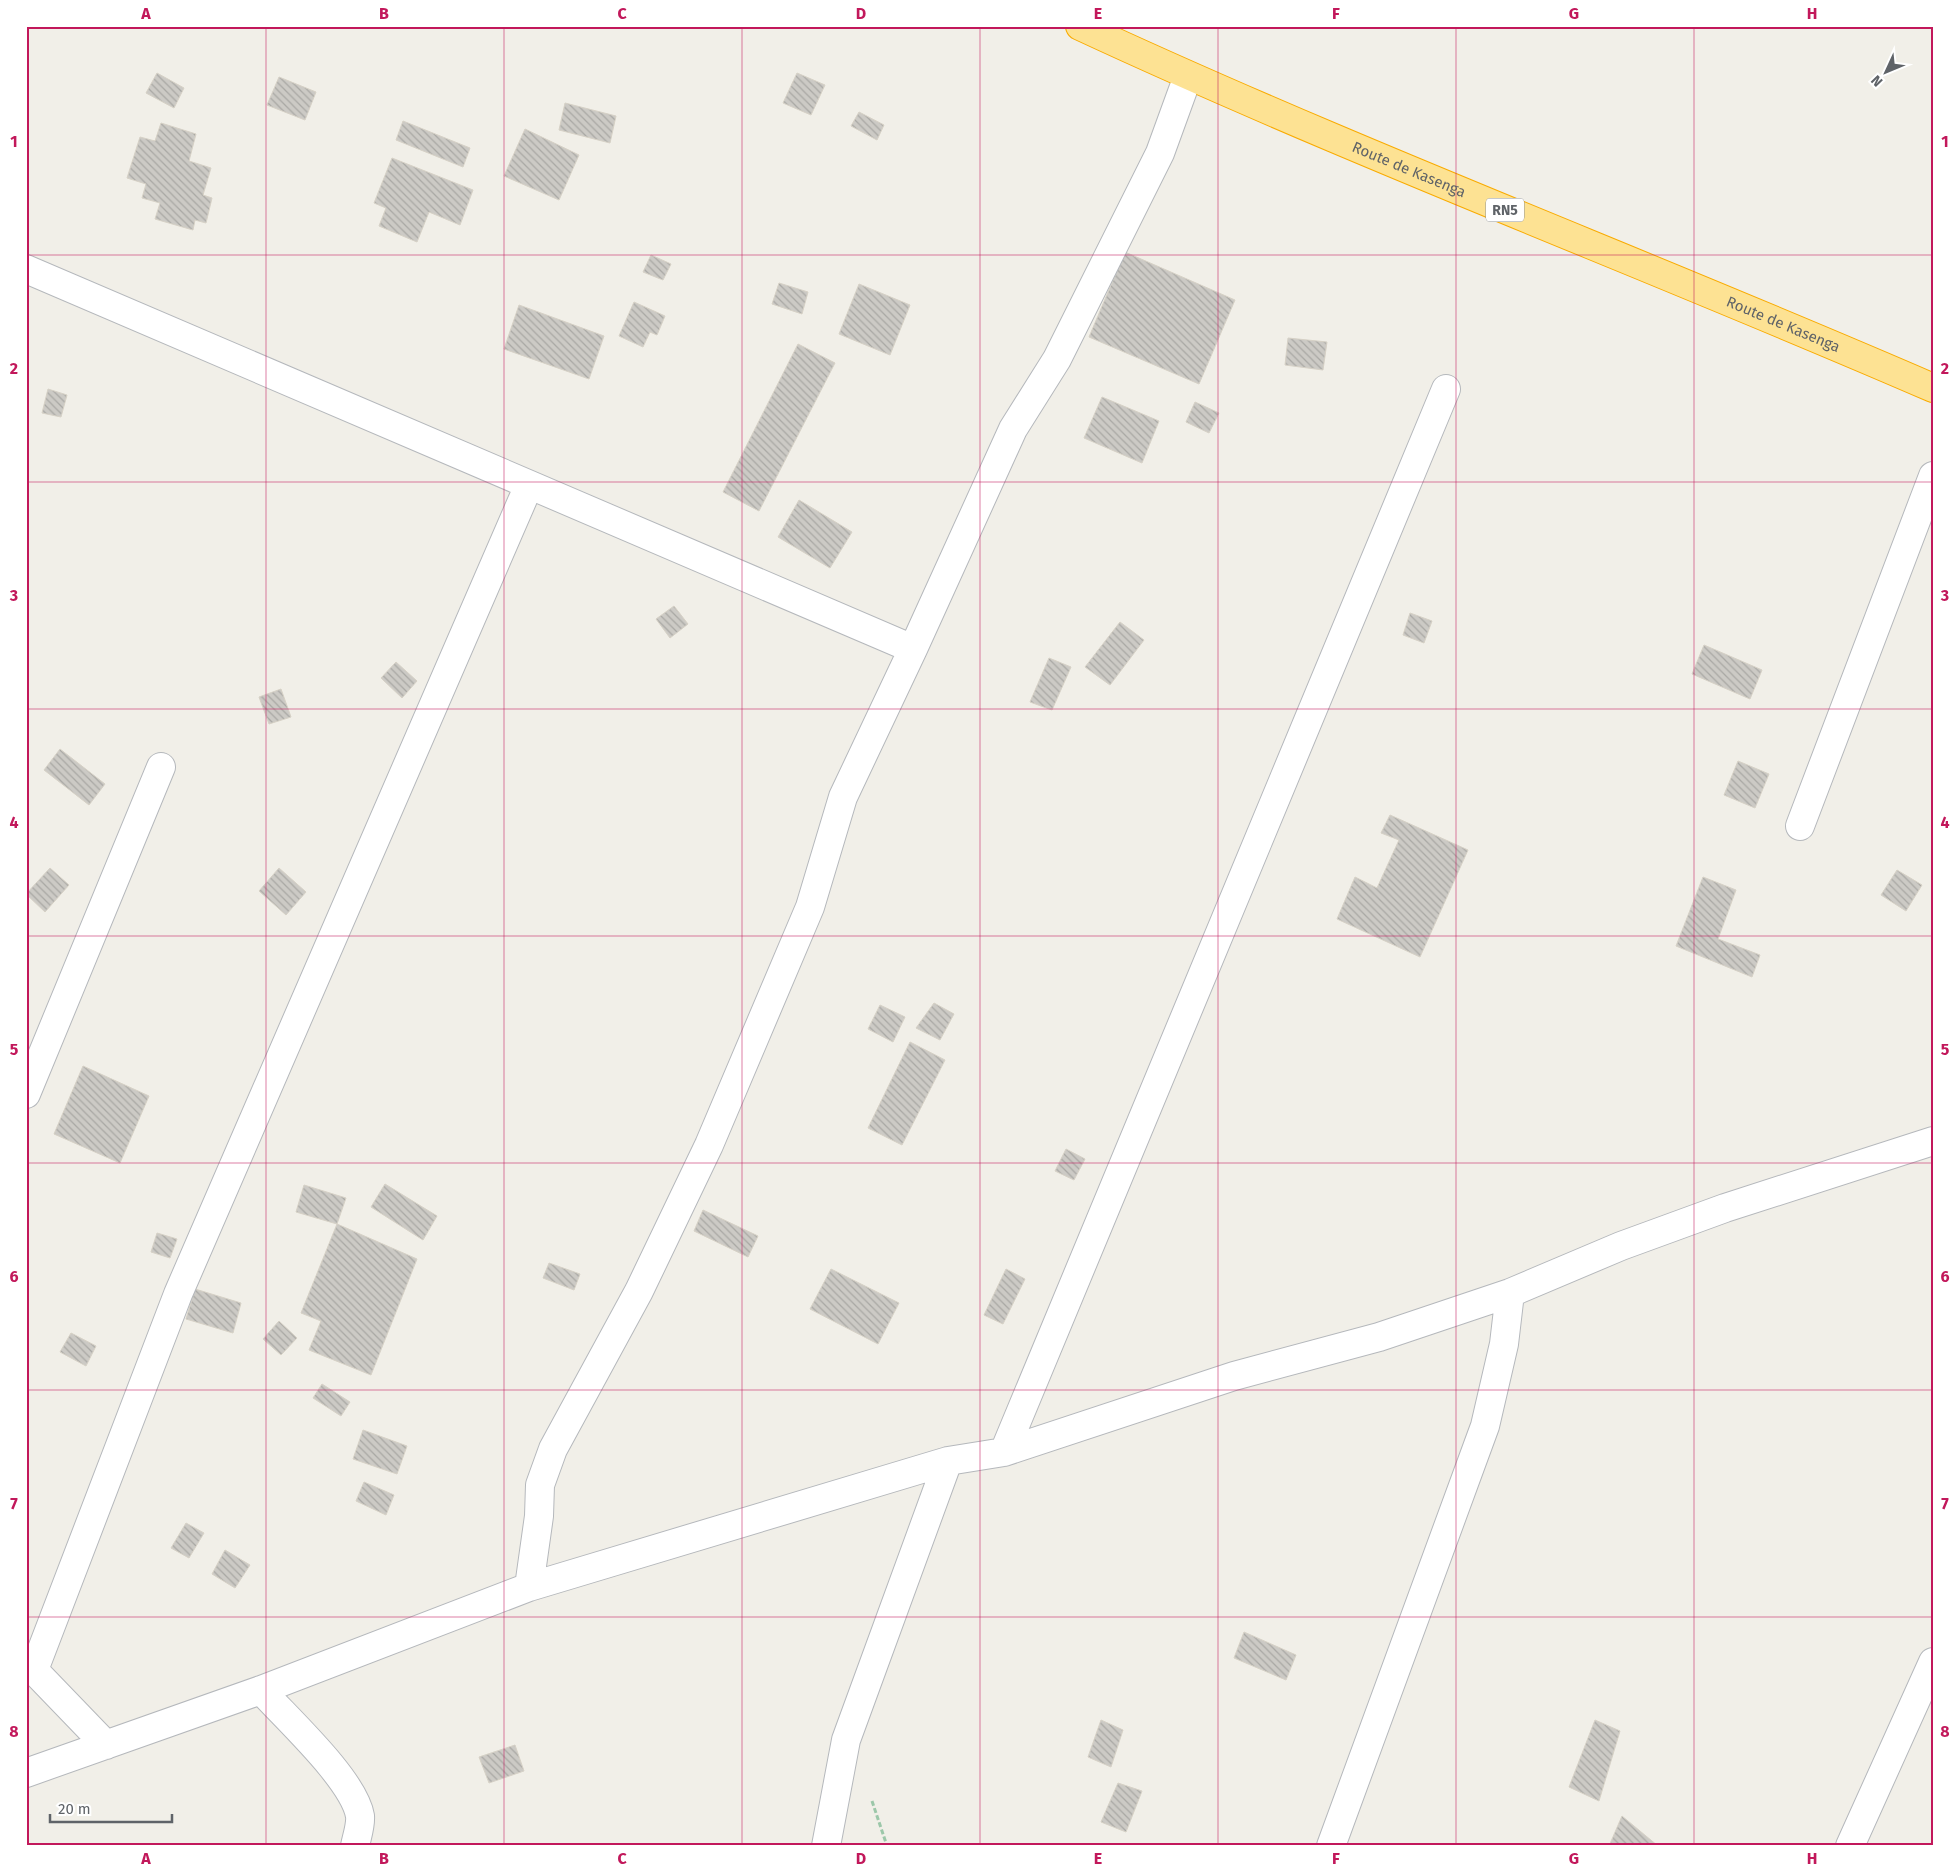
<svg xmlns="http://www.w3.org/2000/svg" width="1959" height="1872" font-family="'Fira Sans',sans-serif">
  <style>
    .building { fill: url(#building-back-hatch); stroke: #d6d1c6 }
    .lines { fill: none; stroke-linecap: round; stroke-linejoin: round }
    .street-casing { stroke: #b5b8bc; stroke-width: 30 }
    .highway-casing { stroke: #f9ab00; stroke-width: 30 }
    .path { stroke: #9cc7a9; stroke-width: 3; stroke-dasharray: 5 2.5; stroke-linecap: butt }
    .street { stroke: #fff; stroke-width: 28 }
    .highway { stroke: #fde293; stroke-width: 28 }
    .grid { fill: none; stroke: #c2185b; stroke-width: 1; stroke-opacity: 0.55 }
    .labels { text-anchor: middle; stroke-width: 4; stroke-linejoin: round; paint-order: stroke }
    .shield { fill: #fff; stroke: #8f9295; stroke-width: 1 }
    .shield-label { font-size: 14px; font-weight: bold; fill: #5f6368 }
    .street-label { font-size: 15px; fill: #5f6368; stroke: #fff }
    .neatline { fill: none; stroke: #c2185b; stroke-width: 2 }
    .grid-label { font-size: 16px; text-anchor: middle; font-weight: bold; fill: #c2185b }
  </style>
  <defs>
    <pattern id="building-back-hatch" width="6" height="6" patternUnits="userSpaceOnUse" patternTransform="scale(1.25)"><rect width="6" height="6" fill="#cccac5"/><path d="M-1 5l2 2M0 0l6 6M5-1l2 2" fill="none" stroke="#a9a8a4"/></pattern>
  </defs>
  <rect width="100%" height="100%" fill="#f1efe8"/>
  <path class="building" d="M157,73l27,15 -10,20 -28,-15z
    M797,73l28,12 -14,30 -28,-12z
    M279,77l37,15 -11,28 -38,-15z
    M565,103l51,13 -6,27 -51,-13z
    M859,112l25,13 -7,15 -26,-14z
    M403,121l67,27 -7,19 -67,-27z
    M161,123l35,11 -7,27 22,7 -8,27 9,3 -6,25 -11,-3 -2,10 -38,-11 5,-16 -18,-5 4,-14 -19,-6 13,-41 15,4z
    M525,129l54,26 -20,45 -55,-24z
    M392,158l81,32 -13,35 -31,-13 -12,30 -38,-16 7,-18 -12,-5z
    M1125,252l110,48 -36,84 -110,-47z
    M651,255l20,9 -8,16 -20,-8z
    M779,283l29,9 -6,22 -30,-10z
    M859,284l51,21 -20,50 -51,-21z
    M634,302l31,14 -8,19 -7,-3 -7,15 -24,-11z
    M519,305l85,31 -15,43 -85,-30z
    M1288,338l39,4 -4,28 -38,-5z
    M798,344l37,19 -76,148 -36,-19z
    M48,389l19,6 -6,22 -19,-4z
    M1102,397l57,24 -17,42 -58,-25z
    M1195,402l24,11 -10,20 -23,-11z
    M799,500l53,32 -22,36 -52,-31z
    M674,606l14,18 -18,14 -14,-19z
    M1410,613l22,8 -8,22 -21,-8z
    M1120,622l24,18 -34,45 -25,-18z
    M1704,645l58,25 -12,29 -58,-25z
    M1049,658l22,9 -19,43 -22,-8z
    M396,662l21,19 -15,17 -21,-20z
    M281,689l10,28 -22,7 -10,-27z
    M60,749l45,35 -16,21 -45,-35z
    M1738,761l31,13 -14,34 -31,-13z
    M1390,815l78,35 -48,107 -83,-38 18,-42 22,11 22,-48 -18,-7z
    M50,868l19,17 -24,27 -19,-18z
    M279,868l27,24 -20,23 -27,-24z
    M1897,870l25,15 -16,26 -25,-16z
    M1703,877l33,13 -18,49 42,16 -8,22 -76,-31z
    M934,1003l20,11 -14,26 -24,-12z
    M880,1005l25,12 -12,25 -25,-13z
    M910,1042l35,18 -43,85 -34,-17z
    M83,1066l66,30 -29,67 -66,-29z
    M1066,1149l19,10 -11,21 -19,-9z
    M385,1184l52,32 -14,24 -52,-33z
    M304,1185l42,13 -9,26 -41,-12z
    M703,1210l55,26 -10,21 -54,-26z
    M337,1224l80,35 -46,116 -62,-25 12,-29 -20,-8z
    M157,1233l20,6 -7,19 -19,-6z
    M549,1263l31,11 -6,16 -31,-12z
    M831,1269l68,34 -21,41 -68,-35z
    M1006,1269l19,10 -22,45 -19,-9z
    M195,1289l46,14 -8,30 -47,-14z
    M279,1321l18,17 -16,17 -18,-16z
    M71,1333l25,13 -10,20 -26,-14z
    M322,1384l28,18 -9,14 -28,-18z
    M363,1430l44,16 -10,28 -44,-15z
    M364,1482l30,13 -8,20 -30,-14z
    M186,1523l18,10 -15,25 -18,-10z
    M225,1550l25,15 -15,23 -23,-14z
    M1244,1632l52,23 -10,25 -52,-22z
    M1101,1720l22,10 -12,37 -23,-10z
    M1595,1720l25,11 -21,70 -30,-14z
    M515,1745l9,26 -35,12 -10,-26z
    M1118,1783l24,8 -16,41 -25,-10z
    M1622,1816l36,30h-49z"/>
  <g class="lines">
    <defs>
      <path id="street" d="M26,269l887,380
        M1800,826l133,-350
        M26,1094l135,-327
        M1004,1452l442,-1063
        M529,1587l10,-71 1,-31 13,-36 86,-158 70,-146 101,-238 33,-110 70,-148 100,-220 44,-70 103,-206 28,-77
        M26,1662l80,83
        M34,1670l144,-376 351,-809
        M261,1690c26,29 93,90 99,126 1,9 -3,20 -5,30
        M26,1773l235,-83 268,-103 419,-126 56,-9 230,-76 145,-39 131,-44 111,-47 104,-38 208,-67
        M826,1846l20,-106 102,-279
        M1331,1846l154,-420 19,-82 6,-51
        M1850,1846l83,-184"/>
      <g id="highway">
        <path id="s1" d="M1080,26c280,130 570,239 853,362"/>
      </g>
    </defs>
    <use href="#street" class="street-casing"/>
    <use href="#highway" class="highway-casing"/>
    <path class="path" d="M872,1801l15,45"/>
    <use href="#street" class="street"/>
    <use href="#highway" class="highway"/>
  </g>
  <path class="grid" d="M266,26v1820M504,26v1820M742,26v1820M980,26v1820M1218,26v1820M1456,26v1820M1694,26v1820M26,255h1907M26,482h1907M26,709h1907M26,936h1907M26,1163h1907M26,1390h1907M26,1617h1907"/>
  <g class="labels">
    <rect class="shield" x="1486" y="198.5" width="38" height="23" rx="4"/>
    <g class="shield-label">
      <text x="1505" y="215">RN5</text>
    </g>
    <g class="street-label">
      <text dy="5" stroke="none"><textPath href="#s1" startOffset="359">Route de Kasenga</textPath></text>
      <text dy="5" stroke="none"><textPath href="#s1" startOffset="764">Route de Kasenga</textPath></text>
    </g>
  </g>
  <rect width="1959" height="1872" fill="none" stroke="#ffffff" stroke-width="55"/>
  <g transform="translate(1886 72) rotate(226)" stroke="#ffffff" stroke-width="4" paint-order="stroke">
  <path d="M0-4L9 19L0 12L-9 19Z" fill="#5f6368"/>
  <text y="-8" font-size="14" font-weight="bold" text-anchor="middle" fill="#5f6368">N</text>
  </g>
  <path d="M50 1814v8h122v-8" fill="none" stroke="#5f6368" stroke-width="2.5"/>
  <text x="58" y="1814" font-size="15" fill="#5f6368" stroke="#ffffff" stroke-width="4" paint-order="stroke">20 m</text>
  <rect x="28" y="28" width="1904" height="1816" class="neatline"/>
  <g class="grid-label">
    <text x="146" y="19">A</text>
    <text x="384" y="19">B</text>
    <text x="622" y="19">C</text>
    <text x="861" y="19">D</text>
    <text x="1098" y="19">E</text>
    <text x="1336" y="19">F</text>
    <text x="1574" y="19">G</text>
    <text x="1812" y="19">H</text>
    <text x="14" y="147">1</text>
    <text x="1945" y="147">1</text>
    <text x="14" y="374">2</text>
    <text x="1945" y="374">2</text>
    <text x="14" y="601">3</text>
    <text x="1945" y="601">3</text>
    <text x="14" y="828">4</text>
    <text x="1945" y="828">4</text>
    <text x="14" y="1055">5</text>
    <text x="1945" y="1055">5</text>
    <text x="14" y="1282">6</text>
    <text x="1945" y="1282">6</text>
    <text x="14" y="1509">7</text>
    <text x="1945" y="1509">7</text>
    <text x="14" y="1737">8</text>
    <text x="1945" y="1737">8</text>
    <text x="146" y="1864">A</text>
    <text x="384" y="1864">B</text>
    <text x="622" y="1864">C</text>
    <text x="861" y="1864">D</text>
    <text x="1098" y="1864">E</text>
    <text x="1336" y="1864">F</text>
    <text x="1574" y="1864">G</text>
    <text x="1812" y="1864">H</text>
  </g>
</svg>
